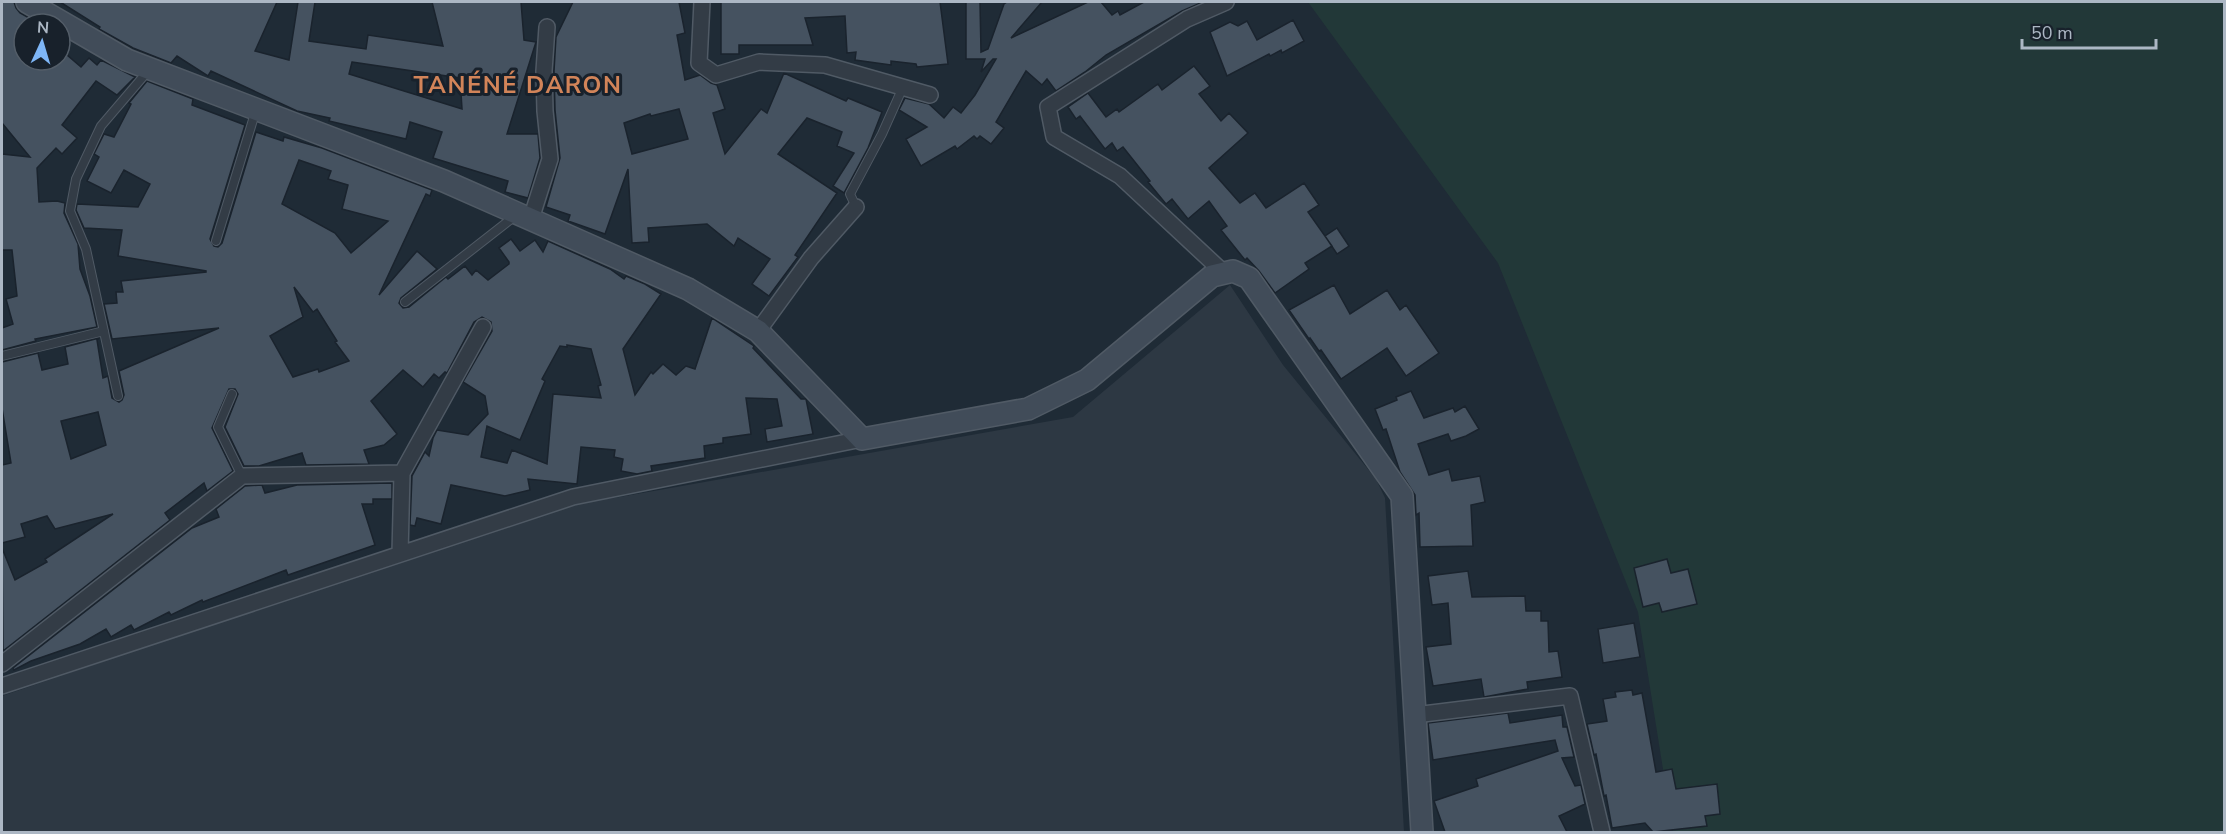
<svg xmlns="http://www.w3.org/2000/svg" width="2226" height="834" font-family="'Nunito Sans',sans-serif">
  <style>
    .airport { fill: #2d3843 }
    .green { fill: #223838 }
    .building { fill: #455260; stroke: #1a232d; stroke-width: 1.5; fill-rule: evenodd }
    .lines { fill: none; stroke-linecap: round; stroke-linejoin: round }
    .lane-casing { stroke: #505a65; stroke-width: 10 }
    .street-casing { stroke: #505a65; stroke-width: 18 }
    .secondary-casing { stroke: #505a65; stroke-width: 24 }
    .lane { stroke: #333c46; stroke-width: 8 }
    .street { stroke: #333c46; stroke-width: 15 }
    .secondary { stroke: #414c59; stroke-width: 21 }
    .labels { text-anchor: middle; stroke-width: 6; stroke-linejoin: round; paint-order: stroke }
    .district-label { font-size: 24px; font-weight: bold; letter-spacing: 1.5px; fill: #d28459; stroke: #18212b }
  </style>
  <rect width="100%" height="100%" fill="#1f2b36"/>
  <path class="airport" d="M1230,285l53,80 93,114 9,19 19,334h-1402v-136l525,-180 53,-15 34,-3 459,-81z"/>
  <path class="green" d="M1308,2h916v830h-551l-35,-220 -140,-349z"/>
  <path class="building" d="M2,2h12l2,6 4,5 20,11h-16v36h36v-11l21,18 8,-9 8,7 4,-5 34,17 -18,18 -21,-14 -34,44 15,13 -15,16 -6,-6 -19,20 2,34 18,-1 8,2 -1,10 14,31 2,25 10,27 7,31 -62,12 1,2 -34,9v-22l11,-4 -7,-25 11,-3 -5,-46h-10v-96l28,3 -28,-34z
    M60,2h217l-22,49 34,9 9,-58h17l-6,39 57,8 2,-14 75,11 -11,-44h89l3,38 12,2 -29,92h31l2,24 -12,40 -23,-6 3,-11 -75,-23 9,-26 -32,-10 -4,17 -77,-18 1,-3 -33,-7 -86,-40 -3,5 -31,-20 -6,7 -38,-15 -34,-19 1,-2zM352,62l108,16 2,31 -113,-35z
    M573,2h106l6,31 -8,2 8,45 15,-5 11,8 6,2 8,24 -12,4 12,41 36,-45 6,4 17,-40 62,28 2,-3 34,14 -14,36 -24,45 -11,-7 21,-33 -17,-7 5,-14 -35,-14 -29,36 59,39 -42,62 3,2 -29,39 -17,-12 18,-25 -32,-21 -4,8 -27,-22 -59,4 1,14 -17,1 -4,-74 -23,65 -37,-13 2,-6 -24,-8 14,-49 -5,-48 -1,-39 2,-34zM679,109l9,30 -56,15 -8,-31 26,-9 1,2z
    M721,2h219l8,62 -31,3 -1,-3 -25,-3v4l-36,-5 1,-8 -9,1 -2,-37 -40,2 8,27h-74v9h-18z
    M966,2h14l1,50 7,-3 16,-45 3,-2h35l-31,36 77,-36h13l11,13 6,-4 2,4 24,-13h59l-21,9 -76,44 -21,17 -29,19 -9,-12 -5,6 -16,-14 -30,51 8,6 -13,16 -11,-8 -3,3 -3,-3 -17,13 -2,-3 -34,20 -15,-27 21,-12 -28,-17 6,-12 24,6 15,14 9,-11 8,6 14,-18 21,-36h-3l-12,13 4,-13h-19z
    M1293,20l11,21 -22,12 -1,-3 -11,6 -1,-2 -42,22 -17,-44 20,-10 8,4 9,-5 10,19z
    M1194,66l16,20 -11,8 22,27 8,-8 19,20 -39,35 31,35 15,-10 11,15 38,-25 15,22 -11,7 24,34 -27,17 4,6 -34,24 -16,-22 -12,-13 -2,2 -24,-30 6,-4 -18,-25 -21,18 -16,-20 -6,5 -18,-22 2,-1 -27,-34 -6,4 -5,-8 -7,6 -25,-33 -4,3 -8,-12 20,-14 18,24 11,-8 2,3 39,-28 4,6z
    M147,81l46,18 -1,6 53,20 -35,114 4,7 4,1 4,-4 34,-111 27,9 1,-4 38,11 110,42 -2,6 -4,-2 -47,101 38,-44 20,18 -36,29 -2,5 4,5 6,-1 37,-30 2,2 17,-13 7,9 4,-5 12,10 21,-16v-2l-10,-14 12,-9 9,12 15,-11 8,12 5,-11 62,28 14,10 2,-3 19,8 16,10 -38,55 12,46 16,-23 2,2 10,-10 13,11 10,-9 9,3 17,-51 42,28 -1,2 48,51h5l7,35 -46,8 -2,-13 17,-3 -5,-27 -31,-1 5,36 -28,4v5l-19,3 1,12 -54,8 1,5 -15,3 -16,-3 2,-12 -9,-2 1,-7 -34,-3 -4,37 -49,-5 2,11 -25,6 -54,-11 -10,39 -24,-6 -2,8 -5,-1 2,-49 13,-24 4,4 4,-18 4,-8 31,5 20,-21 -3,-18 -22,-14 29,-51 -1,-9 -9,-5 -8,5 -27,51 -2,-1 -6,6 -5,-4 -11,13 -20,-17 -32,31 26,33 -13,11 -20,5 5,14 -63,1 -4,-12 -43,13h-15l-19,-39 13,-33 -3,-5h-6l-17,39 21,43 -26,20 -3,-8 -39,30 5,7 -167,131 -1,-103 13,32 32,-18 -2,-3 68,-45 -58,15 -8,-13 -26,8 4,13 -23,6v-78l9,-2 -9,-55v-46l36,-9 4,17 26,-6 -3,-17 34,-9 -2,2 6,38 5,-2 4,22 7,4 3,-2 2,-5 -5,-24 100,-43 -107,11 -8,-35 13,-1 -1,-11h7l-2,-11 85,-9v-1l-88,-15 4,-26 -38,-2 -8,-18 1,-6 61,3 12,-23 -26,-14 -13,23 -24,-12 12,-24 -5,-3 10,-20 10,3 17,-33 -2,-1zM299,160l32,11 -3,8 20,6 -6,24 46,12 -37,32 -16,-20 -53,-29zM294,287l19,25 4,-3 20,32 -2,1 14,19 -30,11 -1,-3 -25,8 -23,-41 33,-19zM567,345l24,4 10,36 -3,1 3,12 -48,-4 -6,70 -35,-14 -5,13 -26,-6 6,-31 33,14 25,-59 -3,-2 18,-33 7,1zM98,412l8,33 -35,14 -10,-38z
    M1337,228l12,18 -12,8 -12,-18z
    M1334,285l16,29 37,-24 13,20 6,-5 33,48 -33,23 -19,-28 -46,31 -20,-29 -2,1 -9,-13 -1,1 -20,-29z
    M1411,391l13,27 29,-10 2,4 10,-6 14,23 -13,7 -15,5 -3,-7 -30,10 11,31 20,-6 3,12 28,-5 5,26 -14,3 2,41 -53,1 -1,-34 -3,2 -1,-20 -15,-23 -14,-43 -3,1 -8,-21 22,-9 -1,-3z
    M392,483v16h-19v5h-11l13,41 -87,30 -2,-5 -83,32 -1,-2 -31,15 -2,-3 -35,18 -3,-5 -20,12 -5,-8 -26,15 -49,17 -17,9 -1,-2 179,-140 27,-11 -3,-8 29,-23 17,-1 3,8 32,-8z
    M1667,559l4,14 17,-4 9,35 -35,8 -3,-9 -16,4 -9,-39z
    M1468,571l4,26 53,-1 1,15h15v10h7l1,31 9,-1 4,26 -35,5 1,7 -44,8 -3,-18 -48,7 -7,-39 25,-3 -3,-41 -16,2 -4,-29z
    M1634,623l6,34 -37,6 -5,-34z
    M1632,690l1,5 9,-2 14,79 16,-3 4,20 41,-5 3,30 -15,2 2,10 -54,6 -8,-9 -33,5 -6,-33 -2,1 -8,-42 -2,1 -7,-31 20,-3 -4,-22 13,-2 -1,-5z
    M1508,713l2,10 52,-8 1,12h4l7,30 -12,1 13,28 6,-1 4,19 -26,12 8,16h-122l-11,-31 44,-15 -2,-7 82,-28 -3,-11 -122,20 -5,-37z"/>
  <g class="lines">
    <defs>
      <path id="lane" d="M856,207l-6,-13 32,-60 21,-47
        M216,241l40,-131
        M405,302l110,-86
        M2,356l102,-25
        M232,394l-14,33 24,49
        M118,396l-32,-147 -16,-38 6,-32 25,-53 47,-55"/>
      <path id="street" d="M702,2l-3,61 17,12 43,-13 66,3 105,30
        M531,219l19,-60 -5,-48 -1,-40 3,-44
        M1224,273l-104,-97 -66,-39 -6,-30 139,-88 39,-17
        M758,331l53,-73 45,-51
        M400,554l2,-81 81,-146
        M2,664l240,-188 160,-3
        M2,686l571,-189 289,-58
        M1415,715l155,-19 32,136"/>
      <path id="secondary" d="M27,2l100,58 317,121 244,108 70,42 104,108 166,-30 59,-29 125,-104 21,-5 16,7 153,218 20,336"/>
    </defs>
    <use href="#lane" class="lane-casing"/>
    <use href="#street" class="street-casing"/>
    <use href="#secondary" class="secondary-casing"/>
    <use href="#lane" class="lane"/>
    <use href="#street" class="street"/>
    <use href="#secondary" class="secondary"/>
  </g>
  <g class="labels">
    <g class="district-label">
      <text x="518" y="93">TANÉNÉ DARON</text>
    </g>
  </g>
  <rect width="2226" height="834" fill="none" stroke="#acb7c4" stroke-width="6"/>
  <g transform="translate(42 42) rotate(4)"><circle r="28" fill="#18212b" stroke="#535d68" stroke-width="1.5"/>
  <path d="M0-4.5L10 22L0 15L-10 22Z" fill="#7eb6f7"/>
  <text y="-9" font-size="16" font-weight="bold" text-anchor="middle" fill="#acb7c4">N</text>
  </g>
  <path d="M2022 39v9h134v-9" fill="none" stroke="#acb7c4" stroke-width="3"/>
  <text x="2031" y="39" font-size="18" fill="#acb7c4" stroke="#18212b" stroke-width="4.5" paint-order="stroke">50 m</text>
</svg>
